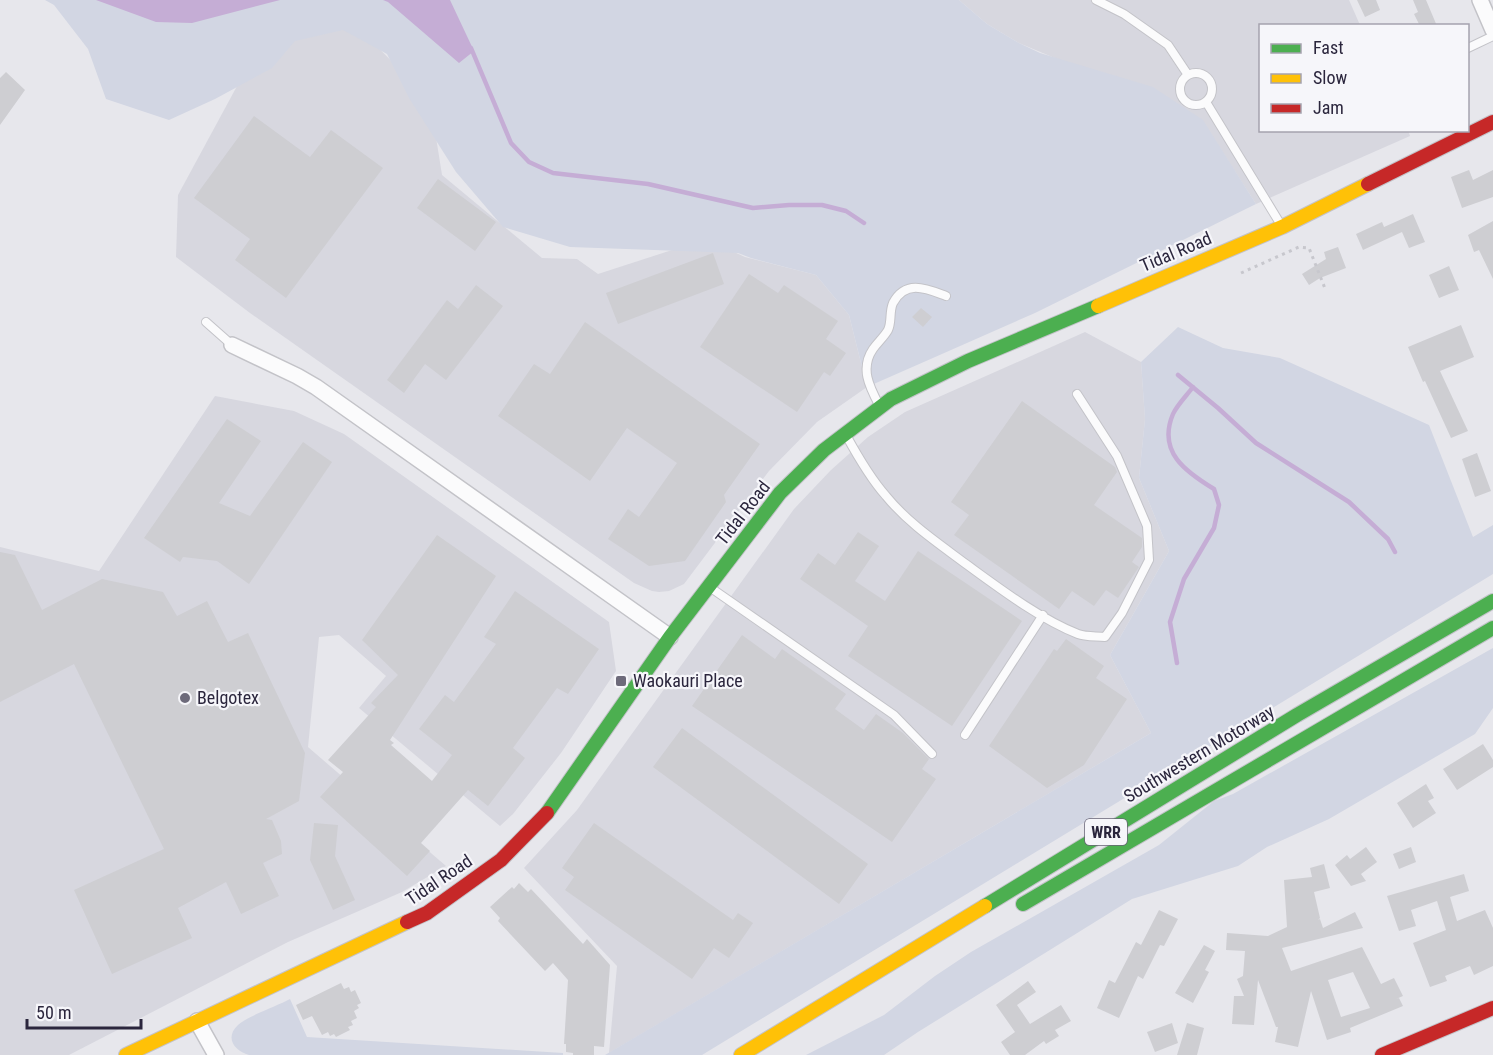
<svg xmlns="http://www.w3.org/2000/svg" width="1493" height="1055" font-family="'Roboto Condensed',sans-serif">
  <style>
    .built { fill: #d7d7df }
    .green { fill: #d2d6e3 }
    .water { fill: #c5add5 }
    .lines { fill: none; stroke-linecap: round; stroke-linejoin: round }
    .stream { stroke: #c5add5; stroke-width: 4.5 }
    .building { fill: #ceced2; fill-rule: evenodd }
    .lane-casing { stroke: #c3c3c8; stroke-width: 10 }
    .street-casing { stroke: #c3c3c8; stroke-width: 18 }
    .fast-casing { stroke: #c3c3c9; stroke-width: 16 }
    .slow-casing { stroke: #c3c3c9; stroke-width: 16 }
    .jam-casing { stroke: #c3c3c9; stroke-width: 16 }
    .path { stroke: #c7c7cd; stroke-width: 3; stroke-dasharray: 3 4.5; stroke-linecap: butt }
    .lane { stroke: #fbfbfc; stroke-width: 8 }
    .street { stroke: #fbfbfc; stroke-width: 15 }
    .fast { stroke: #4caf50; stroke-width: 14 }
    .slow { stroke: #ffc107; stroke-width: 14 }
    .jam { stroke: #c62828; stroke-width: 14 }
    .poi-dot { fill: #6d6a7a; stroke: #f6f6fa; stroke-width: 2 }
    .labels { text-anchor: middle; stroke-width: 4.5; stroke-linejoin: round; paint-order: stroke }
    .shield { fill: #f6f6fa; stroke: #686476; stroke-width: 1.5 }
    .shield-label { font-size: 16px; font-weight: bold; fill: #2b263d }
    .street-label { font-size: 18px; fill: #2b263d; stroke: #f6f6fa }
    .poi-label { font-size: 18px; fill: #2b263d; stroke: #f6f6fa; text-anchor: start }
  </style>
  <rect width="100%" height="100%" fill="#e7e7ec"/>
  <path class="built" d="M959,0h390l11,25 -100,1v104h148l2,6 -154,68 -54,-84 -183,-77 -32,-19z
    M338,7l92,93 12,75 100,83 35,1 21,15 108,-35 39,18 71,18 33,40 18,72 -50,35 -48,49 -85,113 -15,7 -10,1 -7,-1 -18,-8 -384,-270 -74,-56 2,-62 84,-155z
    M1085,332l56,30 4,57 -6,59 30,73 -59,104 41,78 -542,320 8,-87 -93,-98 53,-58 217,-301 37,-39 37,-33 37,-25z
    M215,396l79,15 50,23 265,188 7,49 -55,82 -48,61 -13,12 -141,-118 27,-32 -47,-41 -20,2 -11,110 138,119 -44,26 -114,50 -219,113h-69v-508l99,24z"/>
  <path class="green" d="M45,0h914l28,24 32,19 21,10 113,34 50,33 53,84 -221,109 -168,74 -18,-72 -33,-40 -65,-17 -13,-5 -168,-6 -67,-20 -47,-55 -47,-74 -22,-44 -44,-24 -48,11 -23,27 -57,31 -46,21 -63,-21 -18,-50 -34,-44z
    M1178,327l45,21 57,10 149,67 44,112 20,-12v49l-791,481h-97l546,-322 -41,-78 59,-104 -30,-73 6,-59 -4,-57z
    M1493,648v60l-18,26 -146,85 -62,28 -29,19 -106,33 -214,133 -34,23h-78l78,-40 51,-39 36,-24 188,-107 55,-44 19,-7z
    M290,999l17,38 256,16v2h-314c-14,-4 -25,-17 -11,-30 10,-9 39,-19 52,-26z"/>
  <path class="water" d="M96,0h184l-88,23 -36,-1z
    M383,0h67l24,51 -15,12 -71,-61z"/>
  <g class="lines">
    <path class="stream" d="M471,48l40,95 18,19 24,11 95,11 105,24 36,-3h33l24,6 18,12
      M1178,375l40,33 38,35 93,59 39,37 7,13
      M1177,663l-7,-41 14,-43 30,-51 5,-23 -5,-16c-28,-17 -57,-37 -41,-75 4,-9 14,-19 20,-27"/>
  </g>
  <path class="building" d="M1357,0h19l4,10 -15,7z
    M1413,0h13l11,26h-17l-6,-12 4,-2z
    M6,72l19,18 -25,35v-47z
    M254,116l56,41 21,-27 52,38 -97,130 -51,-38 15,-21 -56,-41z
    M1469,170l4,10 20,-10v27l-31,11 -11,-31z
    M438,179l58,43 -21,29 -58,-43z
    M1413,214l12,28 -16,6 -7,-16 -39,18 -7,-16 26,-12 2,5z
    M1493,221v58l-14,-29 -5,2 -6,-17z
    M1338,247l8,21 -26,10 -11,7 -7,-11 24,-15 -2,-7z
    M713,253l11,31 -106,40 -12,-31z
    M1449,266l10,24 -20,8 -10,-23z
    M749,274l29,19 6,-8 54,36 -12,18 20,14 -16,23 -6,-4 -27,40 -97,-65z
    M476,285l27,21 -57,74 -21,-16 -21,29 -17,-13 60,-80 11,9z
    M921,308l11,9 -9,10 -11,-10z
    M585,322l175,122 -36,51 2,7 -41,59 -36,5 -41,-27 20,-30 11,8 38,-54 -50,-35 -37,53 -92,-65 36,-52 16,10z
    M1461,325l13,32 -34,14 28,60 -17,7 -26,-57 -2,1 -15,-35z
    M1022,401l93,66 2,5 -23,33 48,33v9l-10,15 7,5 -21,31 -12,-8 -12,16 -22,-15 -13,18 -105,-74 15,-20 -18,-13z
    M227,419l34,22 -42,62 31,13 53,-74 29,20 -83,122 -32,-23 -34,-4 -3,5 -36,-24z
    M1477,453l14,38 -16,6 -13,-38z
    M858,532l21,14 -24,35 30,20 33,-50 104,70 -70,105 -104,-70 20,-30 -68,-47 18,-26 17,12z
    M437,535l59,41 -106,164 4,3 -3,2 41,36 20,-26 -33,-26 26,-34 9,7 42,-58 -12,-7 31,-46 84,58 -31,45 -11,-6 -44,60 12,10 -37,48 -20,-16 -47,53 9,8 -23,25 -87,-79 23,-25 -15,-12 48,-53 -5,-4 27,-28 -36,-35z
    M0,552l15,3 27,55 60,-31 61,13 14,24 30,-15 21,41 20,-9 57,120 -6,48 -33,18 6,1 9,21 1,13 -19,9 16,33 -38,18 -15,-32 -48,26 14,30 -80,36 -38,-84 90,-41 -90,-185 -74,38z
    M742,635l33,24 7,-10 64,45 -11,15 29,21 12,-16 27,19 26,26 -7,10 14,10 -44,63 -200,-136z
    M1066,639l38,27 -8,12 31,21 -43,66 -37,23 -58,-42 65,-97 3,2z
    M682,728l186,136 -29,40 -186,-137z
    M1483,744l10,16v7l-36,23 -14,-21z
    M1426,784l8,14 -6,3 8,12 -23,15 -16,-25z
    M314,823l24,2 -3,31 20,44 -22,10 -23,-50z
    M594,823l139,97 5,-7 15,10 -24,35 -15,-10 -22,31 -127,-89 9,-13 -12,-9z
    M1366,847l11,15 -16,12 5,7 -15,5 -16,-21 12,-10 3,4z
    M1411,847l5,15 -17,7 -6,-15z
    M1324,864l6,24 -16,4 6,26 -2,2 2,-1 3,9 32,-16 8,16 -81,20 9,23 71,-24 19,37 13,-6 9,18 -7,3 3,-1 4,8 -53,22 1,4 -24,8 -16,-49 -13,56 -23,-5 3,-15h-2l-18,-47 -4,45 -22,-1 2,-28h10l-7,-17 6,-3 2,-25 -19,-1 1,-17 41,3 19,-9 -3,-47 28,-3 -2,-9zM1353,972l17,36 -29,9 -13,-37z
    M1464,874l5,17 -19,6 7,24 28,-11 8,18v38l-19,9 -4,-9 -25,10 2,5 -17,6 -17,-44 33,-13 -9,-29 -26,9 5,16 -17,5 -12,-35z
    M519,883l9,9 3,-3 52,55 4,-5 23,26 -6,82 -10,-1v9h-21v-2l-7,-1v-8h-2l4,-64 -15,-17 -8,8 -47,-50 2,-3 -10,-11 22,-20 2,2z
    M1159,910l19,9 -14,27 -4,-1 -17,34 -5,-3 -19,42 -22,-10 12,-28 6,3 21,-41 5,3z
    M1204,945l11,6 -10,19 4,2 -16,31 -18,-10z
    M1028,981l8,11 -19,13 13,19 31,-19 10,16 -16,9 4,6 -13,8 -2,-3 -19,14h-15l-9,-13 14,-10 -19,-27z
    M341,983l3,6 5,-2 2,5 4,-2 6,13 -4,2 2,3 -5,3 3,7 -6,3 2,4 -5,2 2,3 -14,7 -2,-3 -4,2 -2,-4 -6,3 -10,-19 -9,4 -7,-15z
    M1172,1023l6,20 -23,9 -8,-20z
    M1187,1023l17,5 -7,27h-20z"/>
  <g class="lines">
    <defs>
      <path id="lane" d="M1096,0l28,14 44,31 20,30
        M1468,48l25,-12
        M1180 89a16 16 0 1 1 32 0a16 16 0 1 1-32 0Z
        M1206,102l75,123
        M206,322l26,23
        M879,405c-10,-19 -19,-37 -6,-56 5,-7 11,-12 15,-19 4,-8 1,-18 5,-27 13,-24 34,-14 53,-7
        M846,435c12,22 24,43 40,61 22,27 52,47 80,68 33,24 74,55 112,70 8,3 18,2 27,3l17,-24 27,-53 -2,-34 -30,-70 -40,-62
        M711,588l183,127 38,39
        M965,735l78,-120"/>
      <path id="street" d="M1480,0l13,30
        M232,345l65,31 19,11 354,250
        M197,1021l19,34"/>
      <path id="fast" d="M547,813l123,-176 110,-144 44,-43 67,-51 77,-38 130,-55
        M1023,904l470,-276
        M985,906l312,-191 196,-114"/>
      <path id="slow" d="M1098,306l184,-79 86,-43
        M126,1055l281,-133
        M741,1055l244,-149"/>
      <path id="jam" d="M1368,184l125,-62
        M407,922l20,-9 74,-53 46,-47
        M1382,1055l111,-47"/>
    </defs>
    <use href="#lane" class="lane-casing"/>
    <use href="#street" class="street-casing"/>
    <use href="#fast" class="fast-casing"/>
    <use href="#slow" class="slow-casing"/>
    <use href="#jam" class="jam-casing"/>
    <path class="path" d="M1241,273l58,-26 10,1 17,43"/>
    <use href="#lane" class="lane"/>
    <use href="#street" class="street"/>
    <use href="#fast" class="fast"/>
    <use href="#slow" class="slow"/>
    <use href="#jam" class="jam"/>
  </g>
  <g class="poi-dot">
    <rect x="615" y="675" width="12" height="12" rx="3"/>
    <circle cx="185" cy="698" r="6"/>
  </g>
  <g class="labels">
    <rect class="shield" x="1085" y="819" width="42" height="26" rx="4.5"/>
    <g class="shield-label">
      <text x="1106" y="838">WRR</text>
    </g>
    <g class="street-label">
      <text transform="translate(1176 252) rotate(-23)" y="6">Tidal Road</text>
      <text transform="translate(743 513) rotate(-52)" y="6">Tidal Road</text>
      <text transform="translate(1199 754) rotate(-31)" y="6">Southwestern Motorway</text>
      <text transform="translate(439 880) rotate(-34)" y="6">Tidal Road</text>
    </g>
    <g class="poi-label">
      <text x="633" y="687">Waokauri Place</text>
      <text x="197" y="704">Belgotex</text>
    </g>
  </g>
  <rect x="1259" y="24" width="210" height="108" fill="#f6f6fa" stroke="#a5a3ae" stroke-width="1.5"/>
  <rect x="1271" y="44" width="30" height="9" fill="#4caf50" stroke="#a5a3ae" stroke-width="1.5"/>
  <text x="1313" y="54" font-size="18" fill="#2b263d">Fast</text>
  <rect x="1271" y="74" width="30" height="9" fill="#ffc107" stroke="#a5a3ae" stroke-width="1.5"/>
  <text x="1313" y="84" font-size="18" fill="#2b263d">Slow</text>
  <rect x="1271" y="104" width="30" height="9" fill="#c62828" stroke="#a5a3ae" stroke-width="1.5"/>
  <text x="1313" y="114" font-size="18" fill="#2b263d">Jam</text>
  <path d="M27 1019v9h114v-9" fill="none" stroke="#2b263d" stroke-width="3"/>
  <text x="36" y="1019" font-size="18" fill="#2b263d" stroke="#f6f6fa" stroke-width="4.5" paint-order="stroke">50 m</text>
</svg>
